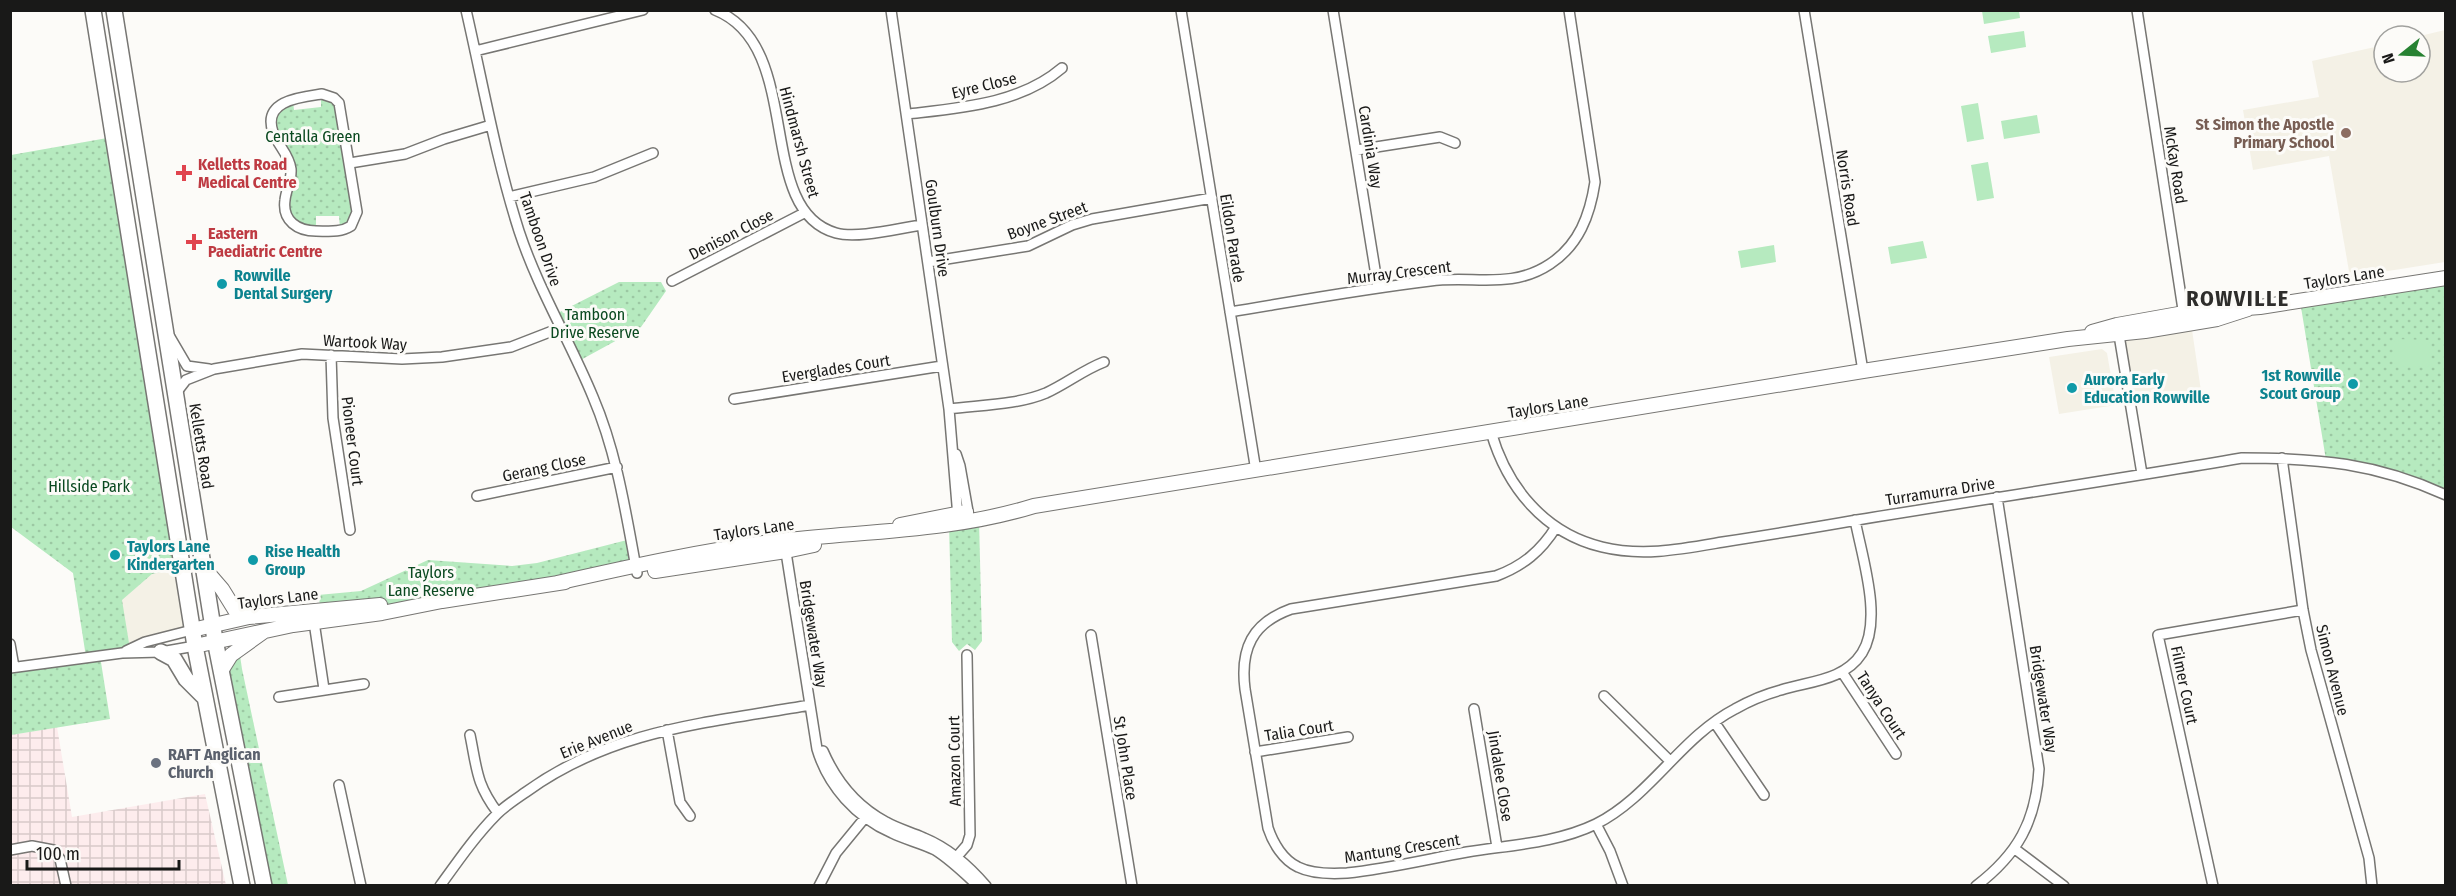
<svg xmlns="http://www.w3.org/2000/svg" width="2456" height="896" font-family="'Fira Sans Condensed',sans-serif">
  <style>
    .built { fill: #f4f1e6 }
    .industrial { fill: url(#industrial-grid) }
    .grass { fill: url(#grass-dots) }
    .garden { fill: #b6eabf }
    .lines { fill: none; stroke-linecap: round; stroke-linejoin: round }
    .minor-casing { stroke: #777673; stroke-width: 12 }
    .secondary-casing { stroke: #777673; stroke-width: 16 }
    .primary-casing { stroke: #777673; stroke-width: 18 }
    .minor { stroke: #fff; stroke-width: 9 }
    .secondary { stroke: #fff; stroke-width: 14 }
    .primary { stroke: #fff; stroke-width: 15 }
    .education-dot { fill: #8d6e63; stroke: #fcfbf8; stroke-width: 2 }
    .health-dot { fill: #e0444e; stroke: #fcfbf8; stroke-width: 2 }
    .culture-dot { fill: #0f9aa8; stroke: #fcfbf8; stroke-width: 2 }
    .worship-dot { fill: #6b7280; stroke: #fcfbf8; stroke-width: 2 }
    .labels { text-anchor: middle; stroke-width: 6; stroke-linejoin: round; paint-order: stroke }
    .street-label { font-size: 16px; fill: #191918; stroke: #fcfbf8 }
    .education-label { font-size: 16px; font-weight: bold; fill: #785e54; stroke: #fcfbf8; text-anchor: end }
    .park-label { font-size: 16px; fill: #0a4920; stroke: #fcfbf8 }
    .health-label { font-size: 16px; font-weight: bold; fill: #be3a42; stroke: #fcfbf8; text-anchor: start }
    .culture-label { font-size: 16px; font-weight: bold; fill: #0d838f; stroke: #fcfbf8; text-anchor: start }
    .worship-label { font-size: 16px; font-weight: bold; fill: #5b616d; stroke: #fcfbf8; text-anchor: start }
    .district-label { font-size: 22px; font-weight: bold; letter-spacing: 1.5px; fill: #2e2d2b; stroke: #fcfbf8 }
  </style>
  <defs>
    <pattern id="industrial-grid" width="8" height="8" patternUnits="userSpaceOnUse" patternTransform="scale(1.5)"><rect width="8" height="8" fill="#fdeced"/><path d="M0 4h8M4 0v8" fill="none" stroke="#d8caca"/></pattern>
    <pattern id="grass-dots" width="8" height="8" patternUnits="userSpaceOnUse" patternTransform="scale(1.5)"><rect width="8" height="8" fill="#b6eabf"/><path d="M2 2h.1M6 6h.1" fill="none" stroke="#9cc8a3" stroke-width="1.8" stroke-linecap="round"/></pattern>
  </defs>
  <rect width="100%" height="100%" fill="#fcfbf8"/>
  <path class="built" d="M2445,30v232l-95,15 -21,-121 -76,14 -10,-60 76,-13 -7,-36 72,-16v27h36v-36z
    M2191,323l10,68 -71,12 -11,-67z
    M2102,349l5,4 9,52 -57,9 -10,-57z
    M182,567l10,63 -62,19 -9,-49 31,-26z"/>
  <path class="industrial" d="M57,727l15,90 133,-23 21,91 -215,1v-151z"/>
  <path class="grass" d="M321,97l9,2 6,6 18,110 -3,7 -11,6 -1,-12h-23v12c-45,-7 -16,-40 -23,-68 -4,-14 -18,-23 -17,-38 0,-11 9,-15 17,-20l1,8 27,-3z
    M113,137l69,430 -30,7 -30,26 8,49 -30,7 10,63 -99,16v-67l75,-11 -13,-84 -62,-46v-372z
    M2445,278v217l-119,-35 -26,-159z
    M619,282h42l5,9 -25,36 -64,35 -23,-47z
    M979,519l3,122 -7,9 -8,-6 -8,7 -7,-9 -3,-118z
    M631,539l5,27 -194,35 -121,8 -3,-14 43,-4 67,-31 84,6 25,-3z
    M239,649l3,20 46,216h-24l-39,-223z"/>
  <path class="garden" d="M1982,11h37l1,7 -36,6z
    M2024,31l2,16 -35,6 -3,-17z
    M1978,103l6,36 -17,3 -6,-36z
    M2037,115l3,18 -36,6 -3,-18z
    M1988,162l6,36 -17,3 -6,-36z
    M1923,241l4,17 -36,6 -3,-17z
    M1774,245l2,17 -35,6 -3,-17z
    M2395,339l35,1 -1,27 -35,-1z"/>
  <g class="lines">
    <defs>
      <path id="minor" d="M466,10c17,74 30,149 53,221 19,58 51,110 74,166 24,56 33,117 44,176
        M715,10c91,36 38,200 121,223 22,6 63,-5 86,-8
        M891,10l58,399 9,108
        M1181,10l75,461
        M1333,10l45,278
        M1804,10l59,361
        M2137,10l47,306
        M475,51l168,-41
        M322,94l12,4 5,5 18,109 -6,14c-11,7 -23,5 -35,5 -18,0 -34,-10 -31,-31 1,-11 7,-19 6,-31 -2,-15 -13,-23 -18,-37 -11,-32 29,-35 49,-38z
        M908,114c52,-6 112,-10 154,-46
        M1357,150l83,-13 15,6
        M350,163l55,-9 39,-15 47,-14
        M509,197l85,-20 59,-24
        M928,262l100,-16 44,-21 20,-6 120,-21
        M672,281l132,-68
        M1230,312c67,-11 133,-23 200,-31 43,-6 81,9 120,-17 29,-19 40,-49 45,-82l-26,-172
        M2118,329l24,145
        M170,337l17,29 22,3
        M331,355l2,63 17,112
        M176,393l10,-13 28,-11 88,-15 100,5 40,-2 69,-10 49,-19
        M734,399l208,-33
        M949,409c31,-4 68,-4 97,-16 20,-9 37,-23 58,-31
        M1491,432c16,55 53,101 111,115 41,10 80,2 121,-5 45,-7 89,-14 134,-22 128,-21 257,-40 385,-62 76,0 134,5 204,37
        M956,454l4,12 9,51
        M2282,458l21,152 8,40 58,208 3,28
        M477,496l140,-29
        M1556,527c-15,24 -33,39 -60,49l-205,33c-39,14 -51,40 -46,80l23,139c5,15 15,32 30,39 14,7 33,7 49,6 40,-4 81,-14 120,-21 43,-7 90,-9 129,-28 54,-27 85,-87 139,-115 14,-8 31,-15 46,-19 28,-9 63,-9 81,-37 21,-33 0,-96 -7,-133
        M785,546l32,203c11,37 39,68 75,84 14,7 29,10 43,17 16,10 29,23 43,36
        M314,622l10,67
        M1091,635l41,251
        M10,644l4,23
        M126,651l19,-9 47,-12
        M10,668l112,-15 39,-1 34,-6
        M1842,672l54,82
        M1604,696l66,65
        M279,697l85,-13
        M1474,709l23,138
        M1715,723l49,72
        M667,730l13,72 10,14
        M470,735c7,34 6,49 28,78
        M823,751c13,30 33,55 63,71 12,7 25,10 38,16 24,10 45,28 62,48
        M1255,752l93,-15
        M339,785l22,101
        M1596,824l14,27 13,35
        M2015,849l49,37
        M10,850l22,-4 21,4 7,9 6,27
        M954,860l13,-15 3,-10 -3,-180
        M440,886c18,-25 36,-51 57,-72 8,-8 19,-15 29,-22 87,-63 181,-69 284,-87
        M819,886l17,-33 32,-39
        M1976,886c42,-32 60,-65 63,-117l-42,-272
        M2213,886l-55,-251 145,-25"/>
      <path id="secondary" d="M2092,332l25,-7 67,-12 76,-6 186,-29
        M900,525l66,-13
        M203,567l19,22 13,21 14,7
        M655,571l131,-20 28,-6
        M557,583c75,-17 152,-34 229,-43 83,-9 167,-9 248,-34l829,-135 205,-32 77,-8 72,-12 31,-10
        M192,630l57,-13 131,-12
        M195,646l98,-21 89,-12 60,-12 123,-19
        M221,671l10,-16 32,-23"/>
      <path id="primary" d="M93,10l102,636 47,240
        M114,10l101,630 49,246
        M161,652l13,7 12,20 19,19"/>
    </defs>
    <use href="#minor" class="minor-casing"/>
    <use href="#secondary" class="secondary-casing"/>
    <use href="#primary" class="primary-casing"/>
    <use href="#minor" class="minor"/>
    <use href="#secondary" class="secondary"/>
    <use href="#primary" class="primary"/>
  </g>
  <circle class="education-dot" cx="2346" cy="133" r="6"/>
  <g class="health-dot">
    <path d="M181 164h6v6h6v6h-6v6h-6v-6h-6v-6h6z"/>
    <path d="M191 233h6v6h6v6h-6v6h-6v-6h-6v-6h6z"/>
  </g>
  <g class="culture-dot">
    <circle cx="222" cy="284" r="6"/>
    <circle cx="2353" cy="384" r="6"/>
    <circle cx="2072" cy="388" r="6"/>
    <circle cx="115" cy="555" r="6"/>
    <circle cx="253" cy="560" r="6"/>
  </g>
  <circle class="worship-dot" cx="156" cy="763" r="6"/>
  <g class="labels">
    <g class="street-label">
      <text transform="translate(984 85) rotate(-14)" y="6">Eyre Close</text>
      <text transform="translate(800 142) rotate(75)" y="6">Hindmarsh Street</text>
      <text transform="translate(1371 147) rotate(81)" y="6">Cardinia Way</text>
      <text transform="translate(2176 165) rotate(81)" y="6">McKay Road</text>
      <text transform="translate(1848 188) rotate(81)" y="6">Norris Road</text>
      <text transform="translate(1047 220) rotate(-20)" y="6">Boyne Street</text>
      <text transform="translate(938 228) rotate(82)" y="6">Goulburn Drive</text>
      <text transform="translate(731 234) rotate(-27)" y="6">Denison Close</text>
      <text transform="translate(1233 238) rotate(81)" y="6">Eildon Parade</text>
      <text transform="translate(541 239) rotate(71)" y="6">Tamboon Drive</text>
      <text transform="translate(1399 272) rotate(-7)" y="6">Murray Crescent</text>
      <text transform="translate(2344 277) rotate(-9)" y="6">Taylors Lane</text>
      <text transform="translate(365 342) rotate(3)" y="6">Wartook Way</text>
      <text transform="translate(836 368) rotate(-9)" y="6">Everglades Court</text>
      <text transform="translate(1548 406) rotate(-9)" y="6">Taylors Lane</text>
      <text transform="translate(353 441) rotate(83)" y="6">Pioneer Court</text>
      <text transform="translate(202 446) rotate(81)" y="6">Kelletts Road</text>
      <text transform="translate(544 467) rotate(-12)" y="6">Gerang Close</text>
      <text transform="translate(1940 491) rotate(-9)" y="6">Turramurra Drive</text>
      <text transform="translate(754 529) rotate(-8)" y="6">Taylors Lane</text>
      <text transform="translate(278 598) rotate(-7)" y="6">Taylors Lane</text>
      <text transform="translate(814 634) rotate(81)" y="6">Bridgewater Way</text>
      <text transform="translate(2333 670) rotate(76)" y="6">Simon Avenue</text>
      <text transform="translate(2185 685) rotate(78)" y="6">Filmer Court</text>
      <text transform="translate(2044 699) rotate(81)" y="6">Bridgewater Way</text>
      <text transform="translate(1882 705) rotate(57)" y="6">Tanya Court</text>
      <text transform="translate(1299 730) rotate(-9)" y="6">Talia Court</text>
      <text transform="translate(596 739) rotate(-22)" y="6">Erie Avenue</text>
      <text transform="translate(1126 758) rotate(81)" y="6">St John Place</text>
      <text transform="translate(954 761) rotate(-91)" y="6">Amazon Court</text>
      <text transform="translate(1501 776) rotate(81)" y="6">Jindalee Close</text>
      <text transform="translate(1402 848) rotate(-9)" y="6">Mantung Crescent</text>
    </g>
    <g class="education-label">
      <text x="2334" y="130">St Simon the Apostle<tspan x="2334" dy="18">Primary School</tspan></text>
    </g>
    <g class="park-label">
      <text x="313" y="142">Centalla Green</text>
      <text x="595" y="320">Tamboon<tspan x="595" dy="18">Drive Reserve</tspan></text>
      <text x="89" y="492">Hillside Park</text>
      <text x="431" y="578">Taylors<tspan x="431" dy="18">Lane Reserve</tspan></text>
    </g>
    <g class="health-label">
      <text x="198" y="170">Kelletts Road<tspan x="198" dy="18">Medical Centre</tspan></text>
      <text x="208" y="239">Eastern<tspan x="208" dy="18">Paediatric Centre</tspan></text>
    </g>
    <g class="culture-label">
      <text x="234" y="281">Rowville<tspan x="234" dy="18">Dental Surgery</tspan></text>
      <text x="2341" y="381" text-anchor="end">1st Rowville<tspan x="2341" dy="18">Scout Group</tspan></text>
      <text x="2084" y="385">Aurora Early<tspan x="2084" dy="18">Education Rowville</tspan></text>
      <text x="127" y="552">Taylors Lane<tspan x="127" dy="18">Kindergarten</tspan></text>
      <text x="265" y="557">Rise Health<tspan x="265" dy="18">Group</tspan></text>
    </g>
    <g class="worship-label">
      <text x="168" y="760">RAFT Anglican<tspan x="168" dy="18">Church</tspan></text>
    </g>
    <g class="district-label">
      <text x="2238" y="306">ROWVILLE</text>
    </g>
  </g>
  <rect width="2456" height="896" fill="none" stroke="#191918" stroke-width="24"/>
  <g transform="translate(2402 54) rotate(252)"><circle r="28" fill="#fcfbf8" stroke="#a1a19e" stroke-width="1.5"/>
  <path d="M0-4.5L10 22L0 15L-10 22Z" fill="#278232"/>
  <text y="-9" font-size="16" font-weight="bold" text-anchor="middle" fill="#191918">N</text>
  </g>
  <path d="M27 860v9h152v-9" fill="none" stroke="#191918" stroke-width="3"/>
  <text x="36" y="860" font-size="18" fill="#191918" stroke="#fcfbf8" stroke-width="4.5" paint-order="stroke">100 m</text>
</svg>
